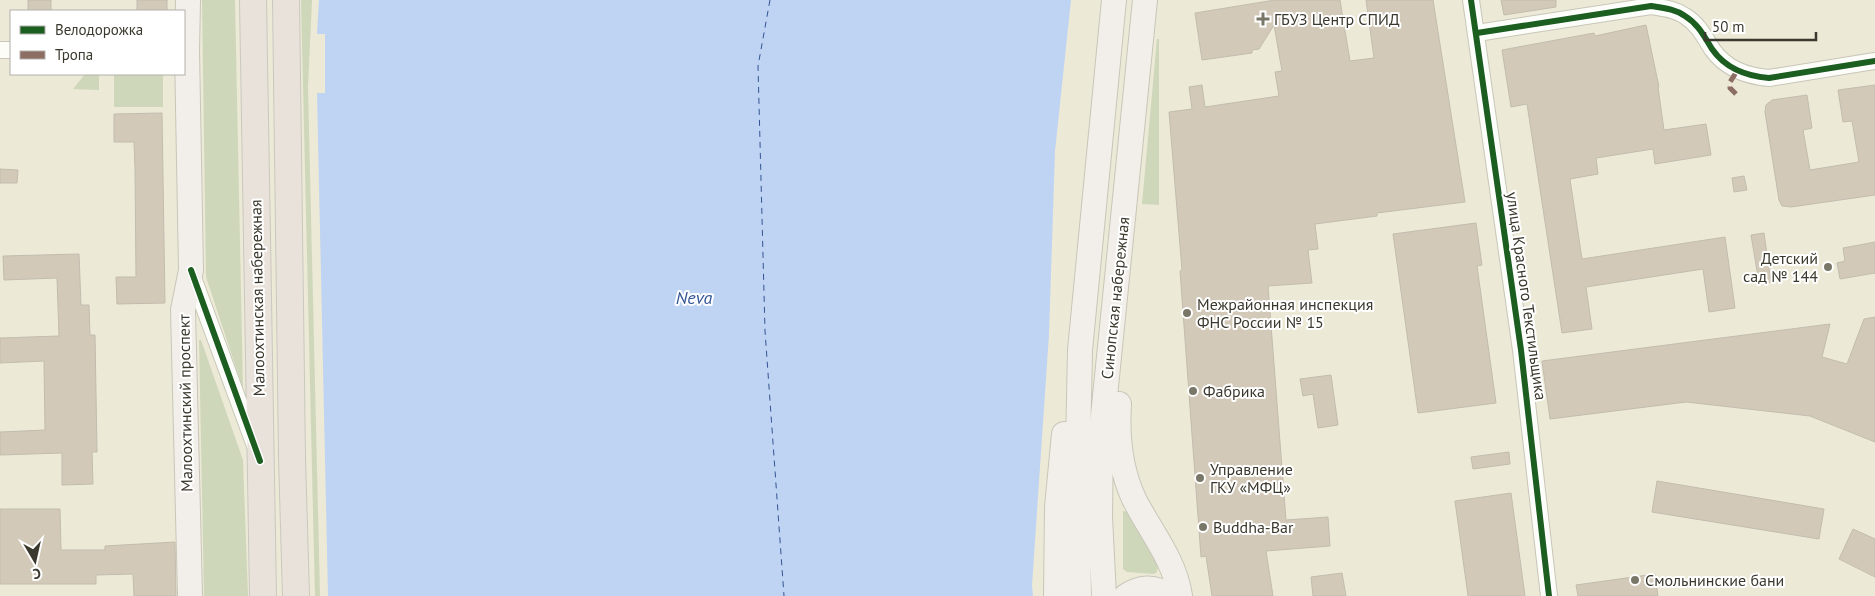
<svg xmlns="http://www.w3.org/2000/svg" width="1875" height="596" font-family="'PT Sans',sans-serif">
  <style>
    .green { fill: #ced7ba }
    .water { fill: #bfd3f2 }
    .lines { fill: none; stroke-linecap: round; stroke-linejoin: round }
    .ferry { stroke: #335594; stroke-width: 1; stroke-dasharray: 6 5; stroke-linecap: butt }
    .building { fill: #d3c9b8; stroke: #c2bcb0 }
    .street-casing { stroke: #c8c6b8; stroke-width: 18 }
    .secondary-casing { stroke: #c8c6b8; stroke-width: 26 }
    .primary-casing { stroke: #c9c8bf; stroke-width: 28 }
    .street { stroke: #fcfcf9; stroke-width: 16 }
    .secondary { stroke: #f2efea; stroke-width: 24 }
    .primary { stroke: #e9e2da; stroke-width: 26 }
    .quiet { stroke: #8d6e63; stroke-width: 5; stroke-dasharray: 10 5; stroke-linecap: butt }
    .cycleway-casing { stroke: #fff; stroke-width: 9 }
    .cycleway { stroke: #1b5e20; stroke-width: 6 }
    .poi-dot { fill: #797768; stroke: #fff; stroke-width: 2 }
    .labels { text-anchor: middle; stroke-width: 4; stroke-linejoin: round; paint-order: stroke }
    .poi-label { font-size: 16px; fill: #3b392d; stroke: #fff; text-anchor: start }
    .street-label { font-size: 16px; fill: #3b392d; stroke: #fff }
    .water-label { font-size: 18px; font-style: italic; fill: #335594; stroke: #fff }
  </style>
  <rect width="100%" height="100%" fill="#ece9d7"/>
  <path class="green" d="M202,0h33l8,389 -37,-112z
    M301,0h11l-4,87 12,509h-5z
    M1157,39h2v166l-17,-1z
    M85,74h14v16l-26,-1z
    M114,74h49v33h-49z
    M199,340h2l42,120 5,136h-44z
    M1123,511l5,1 30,53 -1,7 -3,2 -27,-2 -4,-3z"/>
  <path class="water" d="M319,0h752l-16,151 -6,183 -17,251 1,11h-705l-11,-503h8v-59h-8z"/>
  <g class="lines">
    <path class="ferry" d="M770,0l-12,66 7,265 19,265"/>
  </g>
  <path class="building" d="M28,0h23v11h-23z
    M137,0h30v11h-30z
    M1275,0h65l10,61 24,-3 -8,-58h67l32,202 -88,11v3l-62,8 3,25 -10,1 4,33 -44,3 18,234 42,-3 2,29 -64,5 7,45h-61l-6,-40 -5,1 -21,-286 2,-1 -13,-158 23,-3 -3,-22 13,-2 3,22 74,-11 -4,-24 7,-1 -8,-46 -15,24 -7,1v3l-50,7 -7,-47z
    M1501,0h55v7l-52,8z
    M1646,25l13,62h-1l6,43 42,-6 5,31 -56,9 -2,-15 -57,9 2,16 -28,5 12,80 143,-22 10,71 -26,4 -6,-43 -117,18 6,42 -30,4 -35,-229 -16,3 -9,-57 92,-17 1,3z
    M1875,85v110l-84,12 -9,-1 -3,-6 -14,-88 1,-7 6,-5 35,-5 5,33 -9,2 7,40 49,-8 -7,-41 -9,1 -5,-32z
    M162,113l3,190 -48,1 -1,-27h20l-1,-108 -1,-27h-20v-28z
    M0,169l18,1 -1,13h-17z
    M1744,176l3,14 -13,2 -2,-14z
    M1476,223l6,42 -5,1 19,137 -78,10 -25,-179z
    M1764,233l7,49 -12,1 -8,-48z
    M1875,242v31l-35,6 -3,-16 8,-2 -2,-13z
    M79,254l2,51h8l1,30h5l2,117h-5l1,32 -31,1v-32l-62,2v-23l45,-2 -1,-69 -44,2v-25l59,-2 -2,-58 -53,2 -1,-24z
    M1875,317v125l-65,-26 -124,-14 -136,17 -8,-58 288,-37 -8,33 25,7 17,-45z
    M1331,375l7,50 -20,3 -5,-34 -10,2 -3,-17z
    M1509,452l1,12 -37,5 -2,-12z
    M1657,481l167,28 -5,30 -167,-27z
    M1511,493l14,103h-57l-13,-95z
    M0,509h60l1,41h44v-4l70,-4 1,54h-42l-1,-22 -37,1v9h-96z
    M1853,529l22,10v38l-36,-18z
    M1342,573l4,23h-33l-2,-19z
    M1655,574l3,22h-80l-2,-11z"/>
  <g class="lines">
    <defs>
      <path id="street" d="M1471,0l50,350 28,246
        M1477,33l174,-27c12,2 24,3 34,10 13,8 19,20 27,33 14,20 34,27 57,29l106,-17
        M0,50h11
        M191,272l64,174"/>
      <path id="secondary" d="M188,0l-1,51 4,219 -8,40 7,286
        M1119,404c-2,32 1,65 15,95 16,32 41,61 46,97
        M1056,596l1,-89 7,-73
        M1079,596l-2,-103 3,-143 34,-350
        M1104,596l-4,-79 1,-81 44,-436
        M1126,596c13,-9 29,-11 42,0"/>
      <path id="primary" d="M253,0l10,596
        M286,0l6,458 4,138"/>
    </defs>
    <use href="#street" class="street-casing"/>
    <use href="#secondary" class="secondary-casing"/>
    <use href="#primary" class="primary-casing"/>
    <use href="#street" class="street"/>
    <use href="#secondary" class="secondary"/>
    <use href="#primary" class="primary"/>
    <path class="quiet" d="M1736,94l-6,-6v-6l7,-11"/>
    <defs>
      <path id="cycleway" d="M1471,0l50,350 28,246
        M1477,33l174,-27c12,2 24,3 34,10 13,8 19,20 27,33 14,20 34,27 57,29l106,-17
        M191,270l69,191"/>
    </defs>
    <use href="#cycleway" class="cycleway-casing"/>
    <use href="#cycleway" class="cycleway"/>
  </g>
  <g class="poi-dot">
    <path d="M1260.5 11.5h5v5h5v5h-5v5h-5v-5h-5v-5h5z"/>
    <circle cx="1828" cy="267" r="5"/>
    <circle cx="1187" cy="313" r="5"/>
    <circle cx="1193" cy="391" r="5"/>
    <circle cx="1200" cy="478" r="5"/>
    <circle cx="1203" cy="527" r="5"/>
    <circle cx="1635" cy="580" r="5"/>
  </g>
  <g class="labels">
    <g class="poi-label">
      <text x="1274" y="25">ГБУЗ Центр СПИД</text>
      <text x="1818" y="264" text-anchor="end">Детский<tspan x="1818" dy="18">сад № 144</tspan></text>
      <text x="1197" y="310">Межрайонная инспекция<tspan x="1197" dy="18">ФНС России № 15</tspan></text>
      <text x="1203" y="397">Фабрика</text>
      <text x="1210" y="475">Управление<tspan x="1210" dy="18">ГКУ «МФЦ»</tspan></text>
      <text x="1213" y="533">Buddha-Bar</text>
      <text x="1645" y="586">Смольнинские бани</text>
    </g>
    <g class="street-label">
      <text transform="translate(1527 296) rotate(82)" y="6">улица Красного Текстильщика</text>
      <text transform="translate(257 298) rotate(-91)" y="6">Малоохтинская набережная</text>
      <text transform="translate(1115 298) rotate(-84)" y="6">Синопская набережная</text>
      <text transform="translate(185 403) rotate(-91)" y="6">Малоохтинский проспект</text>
    </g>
    <g class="water-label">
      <text x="694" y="304">Neva</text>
    </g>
  </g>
  <rect x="10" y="10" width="175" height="65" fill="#ffffff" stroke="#b1b0ab"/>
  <rect x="20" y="26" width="25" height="8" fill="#1b5e20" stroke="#b1b0ab"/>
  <text x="55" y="35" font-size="15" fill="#3b392d">Велодорожка</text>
  <rect x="20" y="51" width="25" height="8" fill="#8d6e63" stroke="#b1b0ab"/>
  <text x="55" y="60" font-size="15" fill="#3b392d">Тропа</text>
  <g transform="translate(35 561) rotate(171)" stroke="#ffffff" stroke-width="4" paint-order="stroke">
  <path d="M0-4L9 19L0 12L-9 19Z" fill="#3b392d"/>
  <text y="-8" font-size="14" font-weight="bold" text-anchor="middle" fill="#3b392d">С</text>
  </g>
  <path d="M1705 32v8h111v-8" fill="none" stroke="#3b392d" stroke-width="2.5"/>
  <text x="1712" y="32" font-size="15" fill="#3b392d" stroke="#ffffff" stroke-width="4" paint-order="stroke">50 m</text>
</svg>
